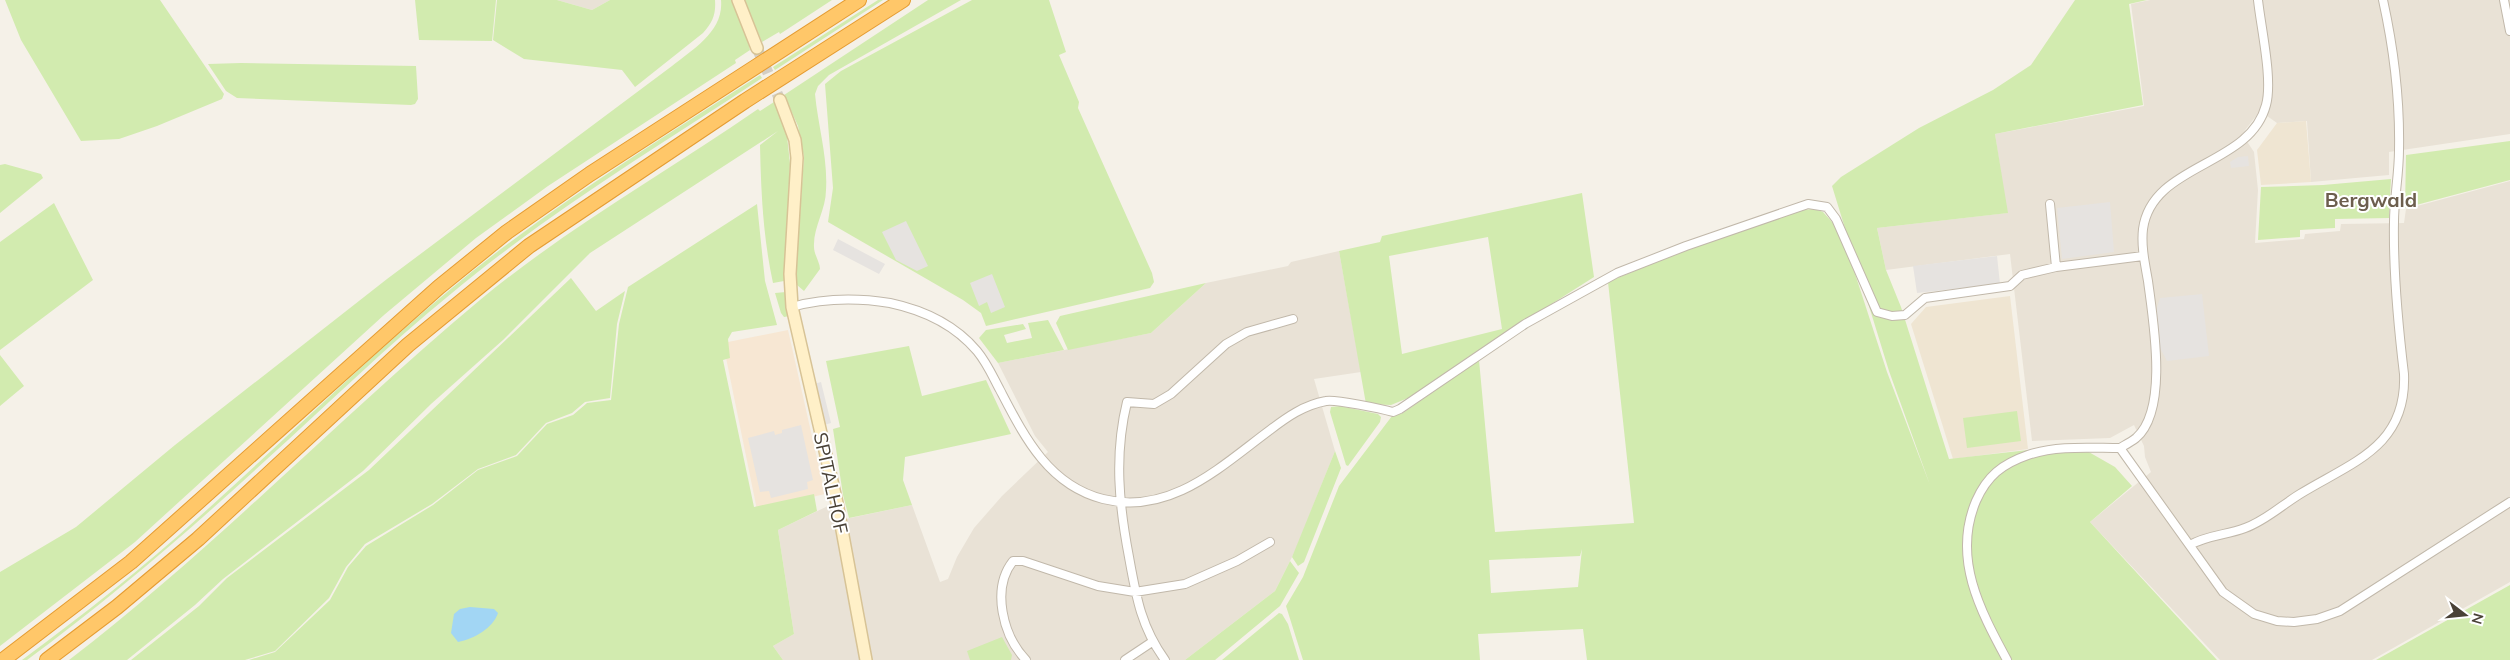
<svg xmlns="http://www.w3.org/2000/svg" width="2510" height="660" font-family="Mulish,sans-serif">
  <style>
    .residential { fill: #e9e2d6 }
    .commercial { fill: #f7e7d3 }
    .education { fill: #efe5d2 }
    .green { fill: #d2ebaf; fill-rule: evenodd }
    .parking { fill: #e6e3e0 }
    .water { fill: #a2d6f4 }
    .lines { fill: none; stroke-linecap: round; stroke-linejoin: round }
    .secondary-tunnel { stroke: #d3cec4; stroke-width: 11; stroke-dasharray: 11 5.5; stroke-linecap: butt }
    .street-casing { stroke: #c1b8aa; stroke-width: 10 }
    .secondary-casing { stroke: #d7c396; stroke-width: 14 }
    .highway-casing { stroke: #e59c32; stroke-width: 16 }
    .street { stroke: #fff; stroke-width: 8 }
    .secondary { stroke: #fff0c8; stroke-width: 11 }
    .highway { stroke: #ffc769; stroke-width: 14 }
    .labels { text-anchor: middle; stroke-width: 4; stroke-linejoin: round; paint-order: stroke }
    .street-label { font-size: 19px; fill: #494136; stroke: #fff }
    .neighbourhood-label { font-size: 20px; font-weight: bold; fill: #6c5e4d; stroke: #fff }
  </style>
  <rect width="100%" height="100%" fill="#f5f1e8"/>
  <path class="residential" d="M557,0h53l-18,10z
    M2150,0h360v134l-121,18v23l-78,7 -4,-61 -30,2 -17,-12 -18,23 12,18 4,38 -3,53 49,-4 1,-5 35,-3 1,-7 63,-1 2,-14 104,-28v401l-138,78h-152l-130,-138 61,-50 -6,-15 -1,-11 -10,-21 -24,13 -78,3 -22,-187 -124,16 -9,-42 130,-15 -12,-79 149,-28 -13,-102z
    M1339,251l22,121 -47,7 21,72 -40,100 -20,40 -90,69h-402l-10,-14 21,-12 -16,-104 52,-25 6,16 76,-16 28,77 8,-3 9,-22 17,-29 28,-32 46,-44 -13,-16 -37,-73 153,-30 55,-50 82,-17 3,-4z"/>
  <path class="commercial" d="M788,330l37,164 -68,16 -34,-167z"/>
  <path class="education" d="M2306,121l5,61 -50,3 -4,-35 20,-27z
    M2010,296l18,153 -75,10 -42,-135 15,-17z"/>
  <path class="green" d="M5,0h155l64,94 -2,5 -65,27 -38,13 -38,2 -60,-101z
    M415,0h81l-4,41 -73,-1z
    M497,0h60l35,10 18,-10h105c1,14 -2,22 -12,33l-68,54 -13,-17 -98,-11 -31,-19z
    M721,0h13l10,25 6,25 -15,10 1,3 -188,123 -72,52 -92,77 -249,227 -135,104v-74l76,-45 99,-82 212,-166 285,-213c21,-17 52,-35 49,-66z
    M744,0h88l-52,34 -1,-2 -17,10z
    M878,0h5l-108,70 -2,-3z
    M928,0h33l-132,75 -11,11 -3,8c3,32 13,64 11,96 0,20 -13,37 -12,57 0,8 6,15 6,22l-16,22 -7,-6 -1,-17 8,-111 -6,-31 -14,-31z
    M972,0h77l17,52 -7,3 20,47 -1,6 74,165 2,9 -4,6 -164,38 -5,-13 -18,-13 -135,-78 5,-34 -8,-104 16,-13z
    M2075,0h72l-18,4 14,101 -148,29 13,79 -131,15 9,42 15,37 48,152 79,-9 59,1 28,16 17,19 -42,36 127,138h-630l-4,-31 -105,5 2,26h-177l-17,-54 17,-29 36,-91 53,-70 11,-3 76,-53 16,172 139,-9 -26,-241 60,-25 134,-47 13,-1 8,3 10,11 14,26 40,123 43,113 -41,-114 -57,-185 9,-9 78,-49 74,-38 38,-25zM1582,549l-4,38 -87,6 -2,-33 91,-4z
    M241,63l175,3 2,33 -3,5 -4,1 -174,-7 -11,-7 -18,-27z
    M760,75l2,3c-105,69 -213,134 -310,215 -65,53 -124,111 -186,167 -77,71 -155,138 -239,200h-5c61,-45 121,-92 177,-143 85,-76 166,-157 253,-229 96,-80 204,-146 308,-213z
    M774,102l12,24 4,38 -6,117 -11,2c-10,-46 -12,-91 -13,-138l18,-14 -188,122 -87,87 -72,64 -68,67 -140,108 -28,26 -68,55h-58c145,-111 271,-243 411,-360 87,-72 185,-127 278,-191l2,2z
    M2510,141v39l-105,28 1,-53z
    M5,164l36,10 2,4 -43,35v-48z
    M2391,179l-2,39 -54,1v9l-35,2v7l-42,3 3,-53 62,-2z
    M1582,193l12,84 -129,82 -52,37 -22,9 -25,-1 -27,-153 41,-9 2,-6zM1488,237l14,92 -100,25 -13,-98z
    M54,203l39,77 -93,70v-108z
    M757,204l8,77 12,44 -45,7 -4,7 2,19 -7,2 31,147 60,-13 3,17 -39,19 16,104 -21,12 10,14h-534l26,-8 55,-52 18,-33 18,-21 67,-41 45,-35 39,-14 30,-32 26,-9 14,-12 24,-3 8,-76 9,-37z
    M571,278l25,33 29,-20 -8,33 -7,74 -25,4 -13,11 -26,10 -30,32 -38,14 -46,35 -67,40 -19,23 -17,31 -54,53 -30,9h-114l68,-54 28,-28 142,-108z
    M1206,283l-55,50 -83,17 -12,-27 4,-7z
    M786,292l4,24 -6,1 -3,-4 -6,-20z
    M1048,320l16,30 -66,13 -19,-25 7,-8 37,-6 3,5 -22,6 3,8 25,-5 -4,-15z
    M909,346l13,50 64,-16 25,54 -106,23 -2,23 9,25 -63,13 -6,-23 -10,-66 7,-2 -14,-66z
    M0,355l24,31 -24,20z
    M1340,406l38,8 3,3 -1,5 -32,44 -2,-1 -16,-53 1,-5z
    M2017,411l4,30 -54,7 -4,-30z
    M1335,451l6,17 -37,94 -6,4 -6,-9z
    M1290,561l9,12 -19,33 -65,54h-30l90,-69z
    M2510,585v75h-134z
    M1279,613l3,1 6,10 11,36h-77z
    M1002,637l10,18 -1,5h-41l-3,-9z"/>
  <path class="parking" d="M2248,156l1,10 -18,2 -1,-6 8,-5z
    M2110,202l4,50 -52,7 -5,-51z
    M906,221l22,45 -11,5 -21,-11 -14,-28z
    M838,239l47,25 -6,10 -46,-24z
    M1997,256l3,28 -83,9 -4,-27z
    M992,274l13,33 -14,6 -4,-11 -8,4 -9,-23z
    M2202,294l7,62 -42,5 -7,-13 -4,-37 4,-13z
    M821,382l10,41 -7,2 -10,-41z
    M801,425l12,55 -6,2 1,7 -37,9 -2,-7 -9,1 -12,-54 26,-7 1,4 7,-2v-3z"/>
  <path class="water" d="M470,607l24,2 4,4c-5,15 -24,26 -40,29l-7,-9 3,-19 6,-5z"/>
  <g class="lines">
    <path class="secondary-tunnel" d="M757,48l23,52"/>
    <defs>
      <path id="street" d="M2504,0l6,31
        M2050,204l6,63
        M792,307c32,-9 66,-9 98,-4 33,7 65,22 87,48 10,12 16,26 23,39 24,46 48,95 103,109 67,17 117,-32 167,-69 17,-13 34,-25 56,-29 9,-2 56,8 67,11l7,-3 125,-85 92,-51 69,-27 122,-42 19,3 9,12 41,93 15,4 13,-1 20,-17 78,-11 7,-1 12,-11 34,-8 87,-11
        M2120,448c5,-3 11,-6 16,-10 33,-28 17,-118 12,-157 -3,-17 -7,-35 -5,-52 9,-66 107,-62 123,-124 7,-25 -5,-77 -8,-105
        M2120,448l103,144 31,22 23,7 17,1 23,-3 23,-8 170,-109
        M2190,545c17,-10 37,-10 55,-17 20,-7 37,-23 55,-34 52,-32 107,-47 104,-120 -6,-50 -11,-101 -10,-152 0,-24 5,-47 5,-72 1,-51 -5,-100 -16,-150
        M1026,660c-23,-24 -35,-71 -13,-99h10l75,25 37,6 50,-8 52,-23 33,-19
        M1125,660l27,-18
        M1165,660c-24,-33 -29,-64 -36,-103 -10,-52 -15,-102 -2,-155l27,2 17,-10 55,-50 21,-12 46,-13
        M2007,660c-27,-50 -55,-102 -31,-159 11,-25 26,-37 52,-46 29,-10 62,-7 92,-7"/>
      <path id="secondary" d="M738,0l19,48
        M780,100l15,40 2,18 -7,116 2,33 45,196 29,157"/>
      <path id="highway" d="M3,660l128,-98 308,-275 68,-55 83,-58 269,-174
        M47,660l70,-53 81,-68 210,-194 121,-99 216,-145 158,-101"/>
    </defs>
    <use href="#street" class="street-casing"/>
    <use href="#secondary" class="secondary-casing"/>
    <use href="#highway" class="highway-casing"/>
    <use href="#street" class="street"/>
    <use href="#secondary" class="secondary"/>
    <use href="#highway" class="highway"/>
  </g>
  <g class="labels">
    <g class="street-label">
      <text transform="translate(831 483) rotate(78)" y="7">SPITALHOF</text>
    </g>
    <g class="neighbourhood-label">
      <text x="2371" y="207">Bergwald</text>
    </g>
  </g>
  <g transform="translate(2465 615) rotate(106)" stroke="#ffffff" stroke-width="4" paint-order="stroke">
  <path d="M0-4L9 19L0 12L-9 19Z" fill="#494136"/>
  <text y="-8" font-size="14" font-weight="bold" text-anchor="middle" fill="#494136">N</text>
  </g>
</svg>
